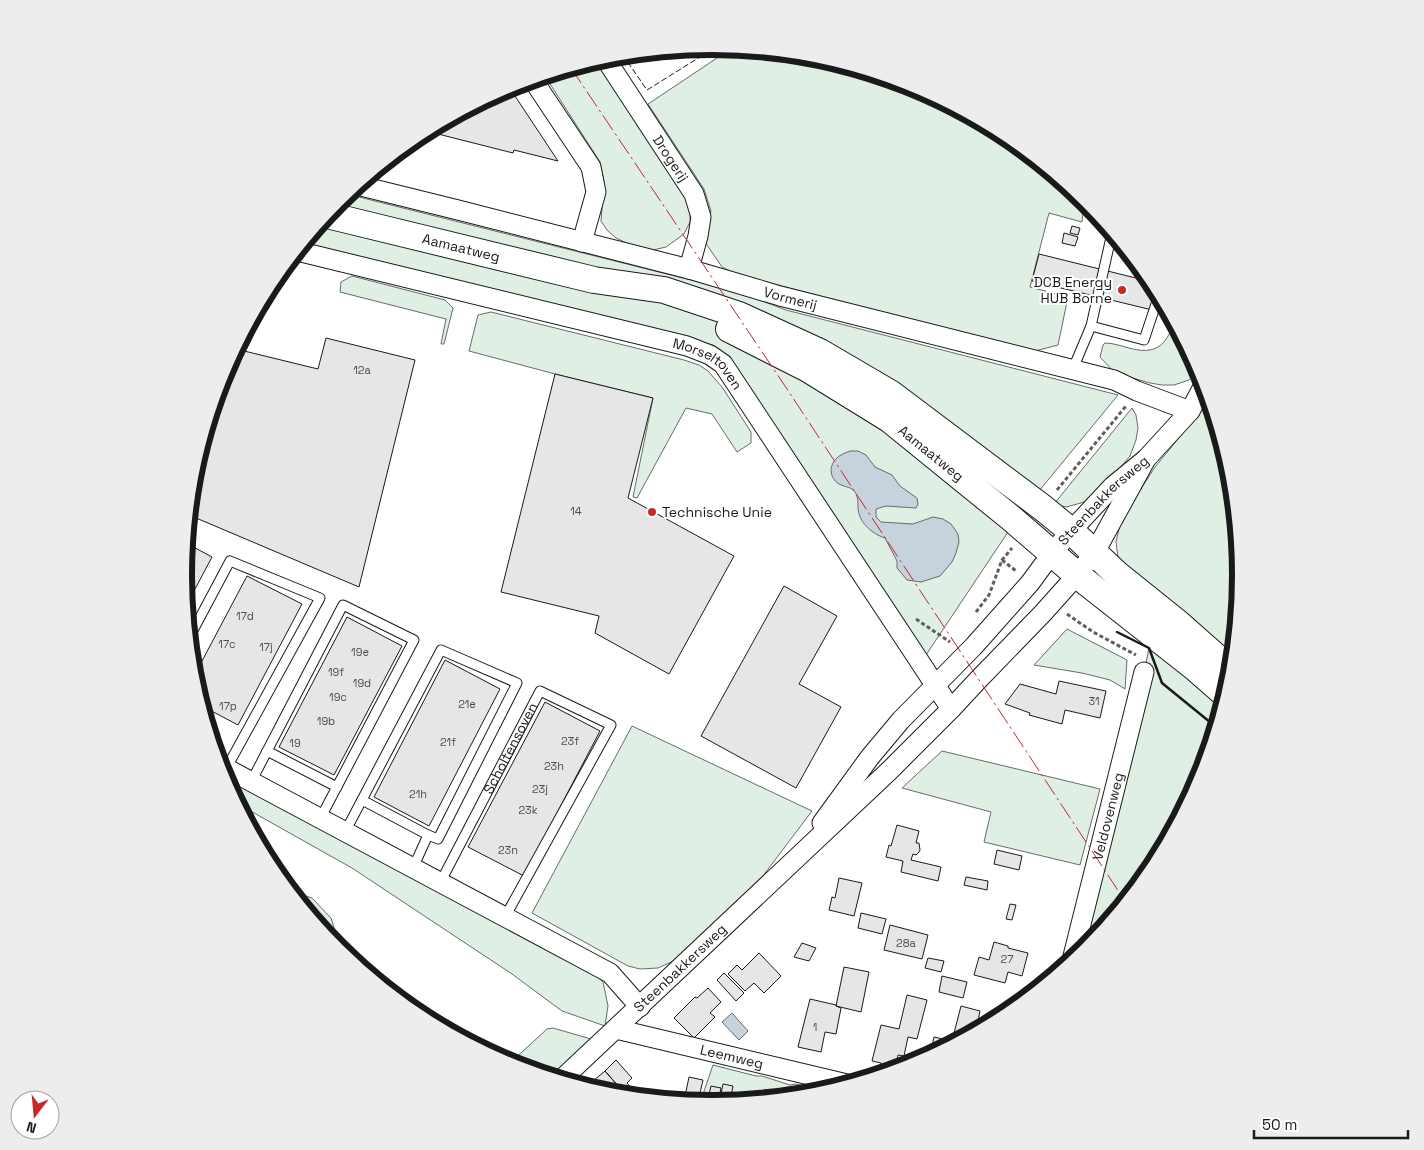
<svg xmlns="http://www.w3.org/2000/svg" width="1424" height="1150" font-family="'Space Grotesk',sans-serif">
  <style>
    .green { fill: #e0efe3; stroke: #6a6a6a }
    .water { fill: #c6d2dc; stroke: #6a6a6a }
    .building { fill: #e6e6e6; stroke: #1a1a1a }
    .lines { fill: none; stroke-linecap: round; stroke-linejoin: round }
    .lane-casing { stroke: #1a1a1a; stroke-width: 11 }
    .street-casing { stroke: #1a1a1a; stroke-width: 21 }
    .secondary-casing { stroke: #1a1a1a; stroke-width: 28 }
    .path { stroke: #5f5f5f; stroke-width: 3; stroke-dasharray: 4 2.5; stroke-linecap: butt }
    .lane { stroke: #fff; stroke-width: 9 }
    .street { stroke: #fff; stroke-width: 19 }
    .secondary { stroke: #fff; stroke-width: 26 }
    .fence { stroke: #1a1a1a; stroke-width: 1; stroke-dasharray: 6 2.5; stroke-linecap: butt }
    .wall { stroke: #1a1a1a; stroke-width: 2.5 }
    .power { stroke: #c62828; stroke-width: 1; stroke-dasharray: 18 4 2.5 4; stroke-linecap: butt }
    .poi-dot { fill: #c62828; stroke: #fff; stroke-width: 2 }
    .labels { text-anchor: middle; stroke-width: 4; stroke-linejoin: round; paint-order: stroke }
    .number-label { font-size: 11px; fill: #4d4d4d }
    .street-label { font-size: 14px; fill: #1a1a1a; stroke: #fff }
    .poi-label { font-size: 14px; fill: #1a1a1a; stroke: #fff; text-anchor: end }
    .rim { fill: none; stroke: #1a1a1a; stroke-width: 6 }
  </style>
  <rect width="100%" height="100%" fill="#fff"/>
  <path class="green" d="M732,48l83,8 100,31 91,49 80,65 5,6 -2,7 -6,-1 -1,9 -33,-9 -19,74 38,10 -10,48 -23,6 -33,-7 -266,-70 -14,-7 -17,-25 6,-31 -7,-22 -56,-85z
    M596,60l94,142v20l-6,12 -18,13 -13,3 -20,-4 -17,-8 -9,-8 -6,-9 3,-39 -4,-20 -55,-86z
    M347,194l388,97 51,19 332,85 -98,119 -96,144 -192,-295 -9,-11 -10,-7 -409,-102 34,-42z
    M352,276l93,24 8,8 -9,36h-3l5,-25 -106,-27 1,-10z
    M491,312l193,48 15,5 9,6 14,16 29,45v11l-14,9 -25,-38 -26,-6 -49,90 -4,-1 20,-99 -98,-24 -86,-23 9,-36z
    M1174,322l25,48 -10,10 -15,5h-12l-12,-2 -35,-10 -15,-16 3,-12 2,-2c8,0 16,3 24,5 25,7 37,-1 45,-26z
    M1208,398l23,74 10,103 -10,103 -31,100 -49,91 -67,81 32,-129 43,-226 -41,-37 -2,-16 5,-22 34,-53 37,-45z
    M1132,408l4,7 2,13 -2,12 -6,16 -20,24 -22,20 -7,3 -15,4 -12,-3z
    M1067,629l60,31 -2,29 -15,-9 -28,-7 -48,-8z
    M632,726l180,85 -62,82 -72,66 -20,9 -18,1 -12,-3 -96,-53z
    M942,751l158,38 -20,76 -96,-23 7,-30 -89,-24z
    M224,778l368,194 11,10 5,24 -3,20 -43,-15 -50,-37 -160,-106 -114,-64z
    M291,891l21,7 19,20 5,16 -2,10z
    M553,1028l38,11 -7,9 -31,29 -43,-14 37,-34z
    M713,1065l43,11h6l28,9 6,-1 27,7 -8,3 -103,10 -12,-1z"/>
  <path class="water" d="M850,451h8l8,4 9,12 17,8 8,11 17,12 1,6 -2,4 -30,-2 -10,3v8l5,5 32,2 20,-7 10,2 8,5 7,10 1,8 -3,11 -4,9 -12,14 -19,6 -14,-2 -10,-12v-7l-12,-23c-13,-4 -27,-16 -27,-31 0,-5 0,-10 -3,-15 -4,-5 -9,-5 -14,-7 -11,-5 -13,-18 -5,-26 3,-4 9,-6 14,-8z
    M732,1013l16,18 -9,9 -17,-18z"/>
  <path class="building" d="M503,90l10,3 45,68 -44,-11 -1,3 -75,-19v-3l-8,-2z
    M1072,226l8,2 -2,7 -8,-2z
    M1064,233l14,4 -3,9 -13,-3z
    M1039,254l113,28 17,32 -137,-33z
    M326,338l89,22 -56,227 -170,-72 4,-43 31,-100 12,-23 82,20z
    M555,374l98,24 -25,100 106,58 -65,118 -74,-41 4,-17 -98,-24z
    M186,543l26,14 -26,49 -3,-31z
    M247,576l55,28 -64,121 -36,-19 -9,-28z
    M784,586l53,30 -38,68 42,23 -45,81 -95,-52z
    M347,617l55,29 -68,129 -55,-28z
    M445,660l55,29 -71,137 -55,-29z
    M1059,681l47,10 -6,27 -35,-8 -3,14 -33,-9 1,-2 -25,-9 15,-20 36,10z
    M545,702l55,29 -76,145 -56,-29z
    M897,825l22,6 -3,12h3l1,7 -1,2 -3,3 -3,-1 -2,6 30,7 -3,14 -37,-9 2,-11 -17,-4 3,-12 2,1z
    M997,850l25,6 -3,14 -25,-6z
    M966,877l22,4 -1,9 -23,-5z
    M839,878l23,5 -8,33 -25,-6 3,-13 3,1z
    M1010,904l6,1 -4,15 -6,-1z
    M861,913l25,6 -4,15 -24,-6z
    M890,925l38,10 -6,24 -38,-9z
    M994,942l14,4v2l20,5 -6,23 -14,-4 -3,11 -31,-8 5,-18 10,3z
    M802,943l14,5 -7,13 -15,-4z
    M759,953l22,23 -17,17 -10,-10 -9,8 -17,-17 9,-9 5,5z
    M928,958l16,3 -3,11 -16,-4z
    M844,967l25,5 -8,40 -25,-6z
    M724,973l20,20 -8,8 -19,-21z
    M942,976l25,6 -4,16 -24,-6z
    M708,988l13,14 -11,11 5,4 -21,21 -20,-20 21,-21 2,1z
    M907,995l20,5 -10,39 -9,-2 -4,19 -6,-1 -2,11 -3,-1 -1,4 -12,-3 1,-3 -9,-2 9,-36 18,4z
    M810,999l26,6v1l5,2 -5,26 -11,-2 -4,20 -23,-5z
    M961,1006l19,5 -4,20 -46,24 4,-18 18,4z
    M616,1060l16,18 -5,5 12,14 -13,-2 -21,-24z
    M605,1071l21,24 -23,-3 -10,-11z
    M689,1077l14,3 -5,22 -14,-1z
    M723,1084l10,2 -3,16 -11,1z
    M711,1086l10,2 -3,15h-11z"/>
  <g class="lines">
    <defs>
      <g id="lane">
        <path d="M1091,326l53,14 15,-45"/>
        <path d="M1072,371l19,-45 21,-93"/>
        <path d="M189,638l41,-77 90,37 -94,171"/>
        <path d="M267,751l70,36"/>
        <path d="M251,782l92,-177 71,35 -94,179"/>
        <path d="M362,800l66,35"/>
        <path d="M345,832l96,-182 76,33 -79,156 -10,-4 -15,33"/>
        <path id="s1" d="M440,883l100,-192 71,34 -106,192"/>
      </g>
      <g id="street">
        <path id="s2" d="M605,58l89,136 7,23 -3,19 -9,33"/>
        <path d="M533,80l58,87 5,25 -14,50"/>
        <path id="s3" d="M357,185l101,25 231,59 91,27 334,84 23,11 53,20"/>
        <path id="s4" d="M297,251l390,95 23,9 13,9 228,345"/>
        <path d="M220,765l390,208 30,34"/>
        <path id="s5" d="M822,823l48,-66 31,-37 73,-74 56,-63 22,-30 19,-22 42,-45 33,-27 44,-48 14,-26"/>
        <path id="s6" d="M1072,960l72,-288"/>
        <path id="s7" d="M616,1029l231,55"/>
        <path id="s8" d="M562,1079l327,-308 62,-62 27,-29 65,-67 34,-38 18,-23 51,-93"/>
      </g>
      <g id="secondary">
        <path id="s9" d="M327,215l267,65 70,10 75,25 81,37 70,41 153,115 28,23 47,44 61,49 52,46"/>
        <path id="s10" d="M729,329l79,40 81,50 122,99 66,57 117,92 32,28"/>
      </g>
    </defs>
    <use href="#lane" class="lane-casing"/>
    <use href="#street" class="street-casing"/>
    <use href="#secondary" class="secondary-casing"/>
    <path class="path" d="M1057,490l69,-84
      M1002,560l14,11
      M976,612l13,-17 13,-35 10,-12
      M1067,614l26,18 43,23
      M916,619l34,23"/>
    <use href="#lane" class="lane"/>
    <use href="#street" class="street"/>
    <use href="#secondary" class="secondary"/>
    <path class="fence" d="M623,55l24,35 69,-43"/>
    <path class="wall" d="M1117,632l32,16 13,35 54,44"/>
    <path class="power" d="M571,68l216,321 338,512"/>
  </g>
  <g class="poi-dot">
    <circle cx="1122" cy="290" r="5"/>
    <circle cx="652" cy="512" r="5"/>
  </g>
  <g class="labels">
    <g class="number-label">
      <text x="362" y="374">12a</text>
      <text x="576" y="515">14</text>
      <text x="245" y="620">17d</text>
      <text x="227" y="648">17c</text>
      <text x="266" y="651">17j</text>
      <text x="360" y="656">19e</text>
      <text x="336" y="676">19f</text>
      <text x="362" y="687">19d</text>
      <text x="338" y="701">19c</text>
      <text x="1094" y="705">31</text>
      <text x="467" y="708">21e</text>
      <text x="228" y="710">17p</text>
      <text x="326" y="725">19b</text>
      <text x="570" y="745">23f</text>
      <text x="448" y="746">21f</text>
      <text x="295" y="747">19</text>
      <text x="554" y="770">23h</text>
      <text x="540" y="793">23j</text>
      <text x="418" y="798">21h</text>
      <text x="528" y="814">23k</text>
      <text x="508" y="854">23n</text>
      <text x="906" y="947">28a</text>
      <text x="1007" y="963">27</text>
      <text x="815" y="1031">1</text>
    </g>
    <g class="street-label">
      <text dy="5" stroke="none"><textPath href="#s2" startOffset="120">Drogerij</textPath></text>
      <text dy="5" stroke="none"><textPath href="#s9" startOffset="138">Aamaatweg</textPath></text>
      <text dy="5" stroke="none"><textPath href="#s3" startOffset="448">Vormerij</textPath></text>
      <text dy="5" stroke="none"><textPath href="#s4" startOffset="429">Morseltoven</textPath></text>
      <text dy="5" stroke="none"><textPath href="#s10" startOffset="238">Aamaatweg</textPath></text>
      <text dy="5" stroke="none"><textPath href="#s5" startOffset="429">Steenbakkersweg</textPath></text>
      <text dy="5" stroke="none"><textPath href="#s1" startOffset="152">Scholtensoven</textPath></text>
      <text dy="5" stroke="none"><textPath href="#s6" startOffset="148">Veldovenweg</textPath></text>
      <text dy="5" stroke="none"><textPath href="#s8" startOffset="162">Steenbakkersweg</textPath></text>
      <text dy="5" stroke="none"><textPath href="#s7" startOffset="119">Leemweg</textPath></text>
    </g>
    <g class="poi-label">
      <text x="1112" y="287">DCB Energy<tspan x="1112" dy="16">HUB Borne</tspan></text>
      <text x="662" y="517" text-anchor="start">Technische Unie</text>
    </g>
  </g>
  <path d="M0 0H1424V1150H0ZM192 575a520 520 0 1 1 1040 0a520 520 0 1 1-1040 0Z" fill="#ededed" fill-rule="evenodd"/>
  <path class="rim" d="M192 575a520 520 0 1 1 1040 0a520 520 0 1 1-1040 0Z"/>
  <g transform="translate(35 1115) rotate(196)"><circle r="24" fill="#ffffff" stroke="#a3a3a3"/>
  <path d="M0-4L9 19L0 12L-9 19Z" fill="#c62828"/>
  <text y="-8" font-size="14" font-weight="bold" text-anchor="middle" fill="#1a1a1a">N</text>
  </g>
  <path d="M1254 1130v8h154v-8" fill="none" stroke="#1a1a1a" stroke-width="2.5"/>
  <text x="1262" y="1130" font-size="15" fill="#1a1a1a" stroke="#ffffff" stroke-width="4" paint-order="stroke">50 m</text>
</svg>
